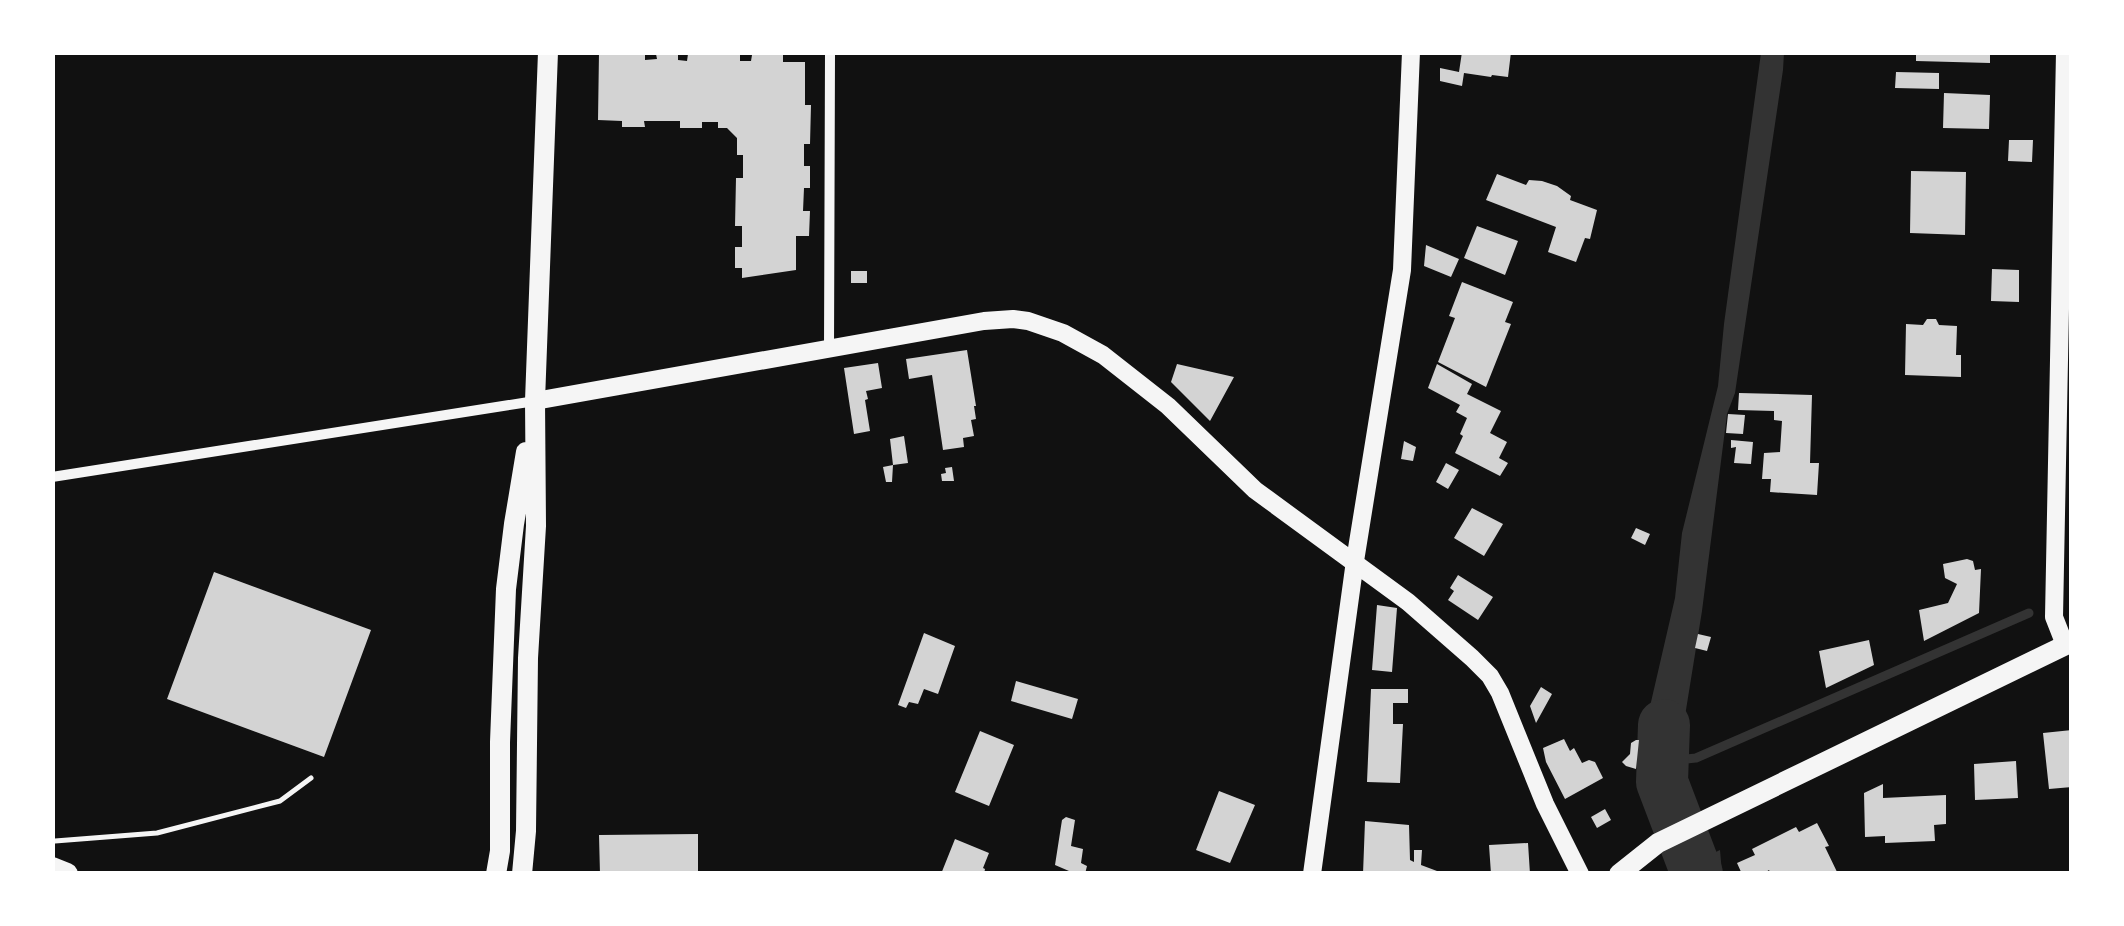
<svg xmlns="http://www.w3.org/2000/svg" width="2124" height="926" font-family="Karla,sans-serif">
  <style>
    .water { fill: #333 }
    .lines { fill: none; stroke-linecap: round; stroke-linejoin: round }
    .stream { stroke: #333; stroke-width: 9 }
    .river { stroke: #333; stroke-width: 52 }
    .building { fill: #d3d3d3 }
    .path { stroke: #f5f5f5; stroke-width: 5 }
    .minor { stroke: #f5f5f5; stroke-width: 10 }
    .tertiary { stroke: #f5f5f5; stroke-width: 18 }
    .secondary { stroke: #f5f5f5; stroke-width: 20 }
    .primary { stroke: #f5f5f5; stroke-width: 22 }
  </style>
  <rect width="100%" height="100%" fill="#111"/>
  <path class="water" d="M1761,53h23l-1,17 -48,323 -8,21 -25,197 -17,105 -3,32 4,15 -3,4 7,17 -43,21 -9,-38 4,-26 33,-143 7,-65 36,-147 6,-62z
    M1720,850l2,23h-50z"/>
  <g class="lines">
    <path class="stream" d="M1677,760l19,-2 333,-145"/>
    <path class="river" d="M1664,725l-2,57 35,92"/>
  </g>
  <path class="building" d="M599,52l46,1v7l12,-1 -1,-5 22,-1v7l9,1 1,-7h52v7h11l1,-6h31v7h22v43h6l-1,39h-6v22h6v22h-6l-1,23h7l-1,25h-13v34l-54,8v-10h-7v-21h7v-21h-7l1,-48h7v-23h-6v-17l-10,-10h-9v-6h-16v6h-22v-7h-36l1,6h-23v-6l-24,-1z
    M1462,52h49l-3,25 -16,-2 -1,2 -27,-4 -2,13 -22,-5v-13l19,4z
    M1916,52h74v11l-74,-2z
    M1896,72l43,1v16l-44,-1z
    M1944,93l46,2 -1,34 -46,-1z
    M2009,140h24l-1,22 -24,-1z
    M1911,171l55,1 -1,63 -55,-2z
    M1497,174l29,11 3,-5 13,1 15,5 14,10 -1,4 27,10 -7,29 -5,-1 -9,24 -28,-10 8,-25 -70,-27z
    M1477,226l41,15 -13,34 -41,-17z
    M1426,245l33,14 -8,18 -27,-11z
    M1992,269l27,1v32l-28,-1z
    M851,271h16v12h-16z
    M1462,282l51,20 -8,20 6,2 -25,63 -48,-25 17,-44 -6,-2z
    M1927,319h9l3,6 18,1 -1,29h5v22l-56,-2 1,-51 17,1z
    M967,350l9,56h-2l2,13 -5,1 3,16 -11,2 1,9 -21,3 -11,-75 -23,4 -3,-20z
    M878,363l4,25 -16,3 2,8 -3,1 5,31 -16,3 -10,-66z
    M1177,364l57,13 -24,44 -39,-39z
    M1437,364l35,20 -5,10 34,17 -11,22 17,9 -8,16 9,5 -8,13 -45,-23 8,-17 -3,-2 7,-16 -11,-6 4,-7 -32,-17z
    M1739,393l73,2 -2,68h9l-2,32 -47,-3 1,-13h-9l2,-26 16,-1 2,-31 -8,-1v-9l-36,-1z
    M1728,414l17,1 -2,19 -17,-1z
    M904,436l4,27 -15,2 -1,17h-6l-3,-15 10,-2 -3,-26z
    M1731,440l22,2 -2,22 -17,-1 2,-16 -5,1z
    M1404,441l12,6 -3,14 -12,-2z
    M1446,463l13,7 -11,19 -12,-7z
    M952,467l2,14h-12l-1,-7 5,-1 -1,-5z
    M1472,508l31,16 -19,32 -30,-18z
    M1636,528l14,6 -5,11 -14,-7z
    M1967,559l6,2 2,9 6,-1 -2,44 -55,28 -5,-31 29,-7 9,-19 -12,-6 -2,-14z
    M214,572l157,58 -47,127 -157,-58z
    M1458,575l35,22 -15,23 -30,-20 6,-9 -4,-3z
    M1377,605l20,3 -5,64 -20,-2z
    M924,633l31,13 -17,48 -14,-5 -6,15 -9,-2 -3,6 -8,-3z
    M1698,634l13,3 -4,14 -12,-3z
    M1869,640l5,25 -48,23 -7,-37z
    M1016,681l62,18 -6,20 -61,-18z
    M1541,687l11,7 -16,29 -6,-17z
    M1371,689h37v14h-15v21h10l-3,59 -33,-1z
    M2072,730v57l-23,2 -6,-56z
    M980,731l34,14 -25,61 -34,-14z
    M1564,739l6,12 4,-3 8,15 7,-3 6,2 8,16 -38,21 -19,-37 -3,-14z
    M1636,740h3l-3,29 -10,-3 -4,-4 8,-8 1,-11z
    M2016,761l2,37 -43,2 -1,-36z
    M1883,784v14l63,-3v29l-12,1 1,16 -50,2v-7l-20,1 -1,-44z
    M1219,791l36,14 -25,58 -34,-13z
    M1605,809l6,11 -14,8 -6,-11z
    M1066,817l9,3 -4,26 12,3 -2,14 6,3 -2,8h-9l-21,-9 7,-45z
    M1365,821l44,4 1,35 4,2v-12h8l-1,15 24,9h-82z
    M1817,823l12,23 -4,1 13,27h-67l-2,-4 -6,4h-21l-5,-11 18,-8 -3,-6 44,-22 3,5z
    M698,834v40h-98l-1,-39z
    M955,839l34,14 -6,15 2,1 -1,5h-43z
    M1528,843l2,31h-39l-2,-29z"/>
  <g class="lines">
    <path class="path" d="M55,841l102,-8 123,-32 31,-23"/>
    <path class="minor" d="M829,350l1,-298
      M52,477l483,-76"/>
    <path class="tertiary" d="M535,401l449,-80 29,-2 15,2 35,12 40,22 65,51 87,84 153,112 64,56 18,18 10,17 45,111 35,70
      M2065,645l-11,-28 11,-565
      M1312,874l43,-313 47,-291 9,-218"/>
    <path class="secondary" d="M496,874l4,-23v-109l6,-153 8,-65 12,-72
      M522,874l4,-43 2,-173 8,-132 -1,-125 13,-349
      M1619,874l39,-31 414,-201"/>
    <path class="primary" d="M52,868l15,6"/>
  </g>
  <rect width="2124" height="926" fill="none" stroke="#ffffff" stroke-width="110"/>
</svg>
